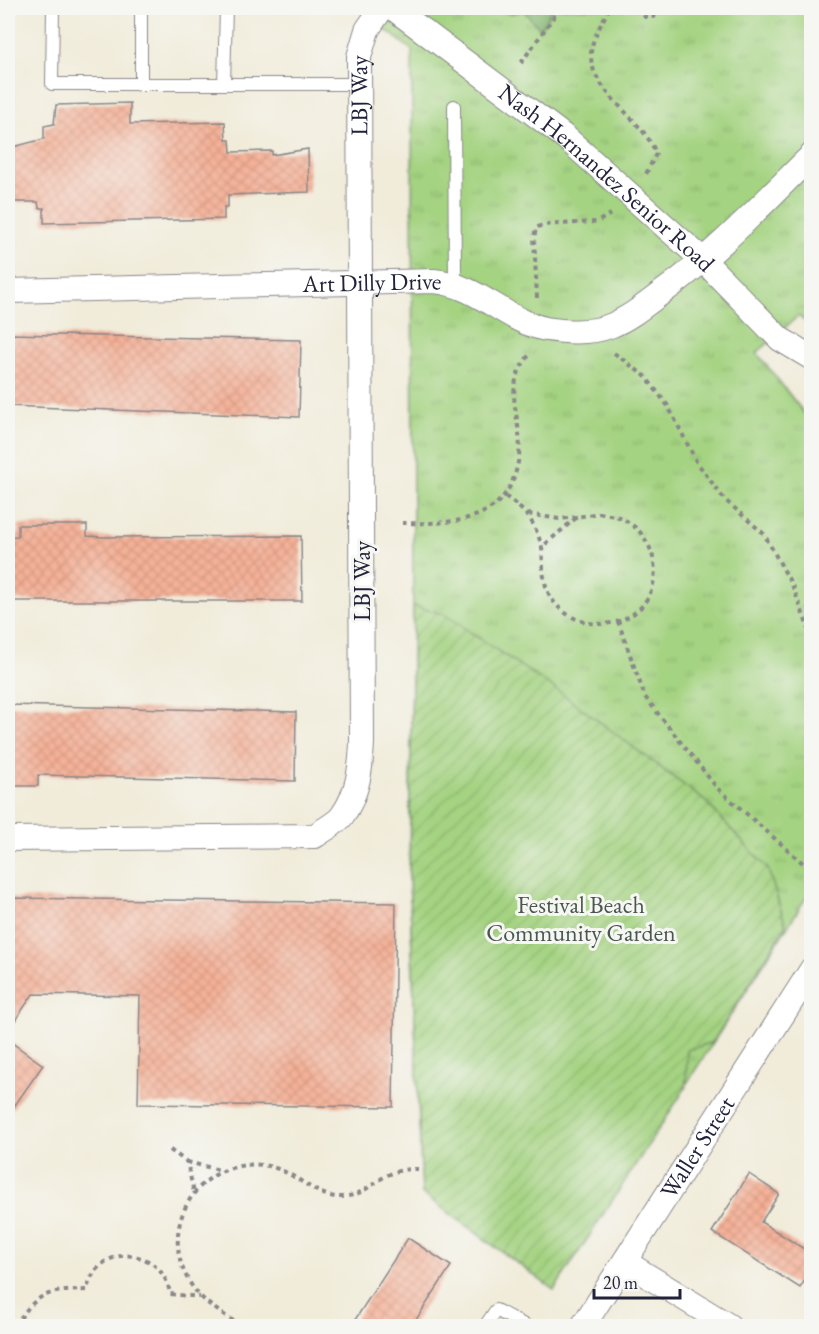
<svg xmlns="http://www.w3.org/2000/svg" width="819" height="1334" font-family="'EB Garamond',serif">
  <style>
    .grass { fill: url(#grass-tufts); stroke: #637a5e; stroke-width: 1.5 }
    .forest { fill: url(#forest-firs); stroke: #526c55; stroke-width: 1.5 }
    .garden { fill: url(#garden-furrows); stroke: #637a5e; stroke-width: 1.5 }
    .building { fill: url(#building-cross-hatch) }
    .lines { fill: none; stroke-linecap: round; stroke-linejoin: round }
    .service-casing { stroke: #8a878a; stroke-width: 14 }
    .minor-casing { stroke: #8a878a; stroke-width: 26 }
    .path { stroke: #8a878a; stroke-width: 4; stroke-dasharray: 4.5 4.5; stroke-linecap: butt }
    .service { stroke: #fff; stroke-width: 12 }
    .minor { stroke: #fff; stroke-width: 24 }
    .labels { text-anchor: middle; stroke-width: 6; stroke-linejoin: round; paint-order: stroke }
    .street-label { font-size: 24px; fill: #22223b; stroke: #f6f6f2 }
    .park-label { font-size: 24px; fill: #495750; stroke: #f6f6f2 }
  </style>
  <defs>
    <pattern id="grass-tufts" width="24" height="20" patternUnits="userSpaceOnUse" patternTransform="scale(1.5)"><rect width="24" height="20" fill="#a4d381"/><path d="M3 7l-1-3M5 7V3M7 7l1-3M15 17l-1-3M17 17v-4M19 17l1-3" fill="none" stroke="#8db570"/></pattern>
    <pattern id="forest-firs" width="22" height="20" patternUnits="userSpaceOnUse" patternTransform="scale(1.5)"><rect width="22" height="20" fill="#83b56f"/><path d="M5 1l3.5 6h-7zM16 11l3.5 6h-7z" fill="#6b935c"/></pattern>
    <pattern id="garden-furrows" width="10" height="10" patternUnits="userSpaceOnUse" patternTransform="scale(1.5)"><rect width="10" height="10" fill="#a4d381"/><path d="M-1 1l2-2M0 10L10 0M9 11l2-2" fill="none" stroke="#8db570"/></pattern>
    <pattern id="building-cross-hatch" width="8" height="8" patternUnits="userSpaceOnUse" patternTransform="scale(1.5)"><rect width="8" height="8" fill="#f5b197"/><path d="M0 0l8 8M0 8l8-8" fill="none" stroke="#d29883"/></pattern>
  </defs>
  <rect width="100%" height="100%" fill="#f6f6f2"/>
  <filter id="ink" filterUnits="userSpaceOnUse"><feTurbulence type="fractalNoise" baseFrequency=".0167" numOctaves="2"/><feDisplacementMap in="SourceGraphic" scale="12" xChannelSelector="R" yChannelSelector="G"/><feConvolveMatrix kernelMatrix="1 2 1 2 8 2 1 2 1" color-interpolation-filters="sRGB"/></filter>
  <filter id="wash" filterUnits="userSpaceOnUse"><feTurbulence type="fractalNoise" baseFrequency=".008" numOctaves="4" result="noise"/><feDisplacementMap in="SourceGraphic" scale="24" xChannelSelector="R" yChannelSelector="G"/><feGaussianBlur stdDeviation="1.35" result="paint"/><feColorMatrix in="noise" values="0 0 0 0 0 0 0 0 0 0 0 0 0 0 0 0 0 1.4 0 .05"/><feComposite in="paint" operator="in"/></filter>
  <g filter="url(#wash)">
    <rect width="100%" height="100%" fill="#f1ecda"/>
    <path class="grass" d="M357,8h454v318l-13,-10 -41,37 54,69v468l-257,400 -132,-97 -13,-316 4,-271 -1,-556z"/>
    <path class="forest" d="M495,8h58l-13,21 -17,-19 -13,4z"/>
    <path class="garden" d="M413,606l30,8 121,81 141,106 63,68 18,57 -73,116 -26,8 -1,37 -132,203 -132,-97 -13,-316z"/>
    <g id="blocks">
      <path class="building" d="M130,103v21l95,-2 1,18h4l1,12 41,-1v4l36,-6 1,43 -81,3v12h-4v12l-180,4v-15h-5l-1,-6h-27l-2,-54 35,-9v-13l10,-2 2,-19z
        M8,334l293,6 -2,77 -291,-11z
        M18,525h69v11l16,1 198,-1 1,65h-294v-64l10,-1z
        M8,705l288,7 -1,69 -257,-6v11h-25l-1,-8 -4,-1z
        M8,898l388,5 -3,204 -255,-3 2,-108 -107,-2 -25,37z
        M8,1040l35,25 -35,50z
        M749,1174l30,20 -18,28 51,32v15l-12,19 -88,-56z
        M408,1238l43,28 -39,60h-61z"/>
    </g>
  </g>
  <g filter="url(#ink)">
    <use href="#blocks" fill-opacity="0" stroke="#8a878a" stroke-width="1.5"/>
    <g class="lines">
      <defs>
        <path id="service" d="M53,8l-1,76h307
          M141,84v-76
          M224,84l2,-76
          M454,106l1,177
          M485,1326l11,-16 30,16"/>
        <g id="minor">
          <path id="s1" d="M393,8l172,129 139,124 76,78 32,19"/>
          <path id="s2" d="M8,291l426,-10c45,4 71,40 112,48 20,3 46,4 64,-3 18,-7 34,-20 50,-32 56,-40 103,-91 152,-139"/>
          <path id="s3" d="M8,839l307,-3c8,-6 21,-12 27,-20 16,-22 19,-48 20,-74l-3,-685 8,-27 15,-22"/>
          <path d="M625,1262l104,64"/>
          <path id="s4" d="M583,1326l229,-357"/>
        </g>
      </defs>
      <use href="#service" class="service-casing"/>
      <use href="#minor" class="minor-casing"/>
      <path class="path" d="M609,8c-5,12 -14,25 -17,38 -10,42 52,71 64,108l-10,20
        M638,8l7,9h8l7,-4v-5
        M521,63l39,-55
        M537,298l-3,-60 2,-10 6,-3 55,-3 14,-8
        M614,353l31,23 23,30 28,55 28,38 40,35 29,53 19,51
        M505,496c22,17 29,24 37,51
        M599,513c7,2 16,2 22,5 34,16 45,61 20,89 -26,28 -77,20 -93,-15 -6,-14 -5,-31 -6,-45l35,-30z
        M528,514l31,5 18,-2
        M402,523c54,1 108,0 117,-67 5,-39 -20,-64 11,-102
        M618,621l27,76 72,91 95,83
        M170,1150l17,12 7,31
        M187,1162l37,9
        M15,1326c22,-34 32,-35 72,-36 10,-49 76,-44 83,4l30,3
        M241,1326c-16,-11 -37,-22 -49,-40 -33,-48 -6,-114 54,-121 45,-5 62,32 93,32 34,0 38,-30 80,-28"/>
      <use href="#service" class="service"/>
      <use href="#minor" class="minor"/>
    </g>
  </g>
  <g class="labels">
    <g class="street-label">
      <text dy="8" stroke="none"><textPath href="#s3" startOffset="1065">LBJ Way</textPath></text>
      <text dy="8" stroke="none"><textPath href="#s1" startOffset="273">Nash Hernandez Senior Road</textPath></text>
      <text dy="8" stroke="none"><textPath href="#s2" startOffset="364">Art Dilly Drive</textPath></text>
      <text transform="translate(362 581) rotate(-90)" y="8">LBJ Way</text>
      <text dy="8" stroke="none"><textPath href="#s4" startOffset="212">Waller Street</textPath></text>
    </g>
    <g class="park-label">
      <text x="581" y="913">Festival Beach<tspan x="581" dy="28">Community Garden</tspan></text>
    </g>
  </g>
  <rect width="819" height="1334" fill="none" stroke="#f6f6f2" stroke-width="30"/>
  <path d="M594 1289v9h86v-9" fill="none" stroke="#22223b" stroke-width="3"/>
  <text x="603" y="1289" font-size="18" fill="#22223b" stroke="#f6f6f2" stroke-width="4.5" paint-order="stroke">20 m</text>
</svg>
